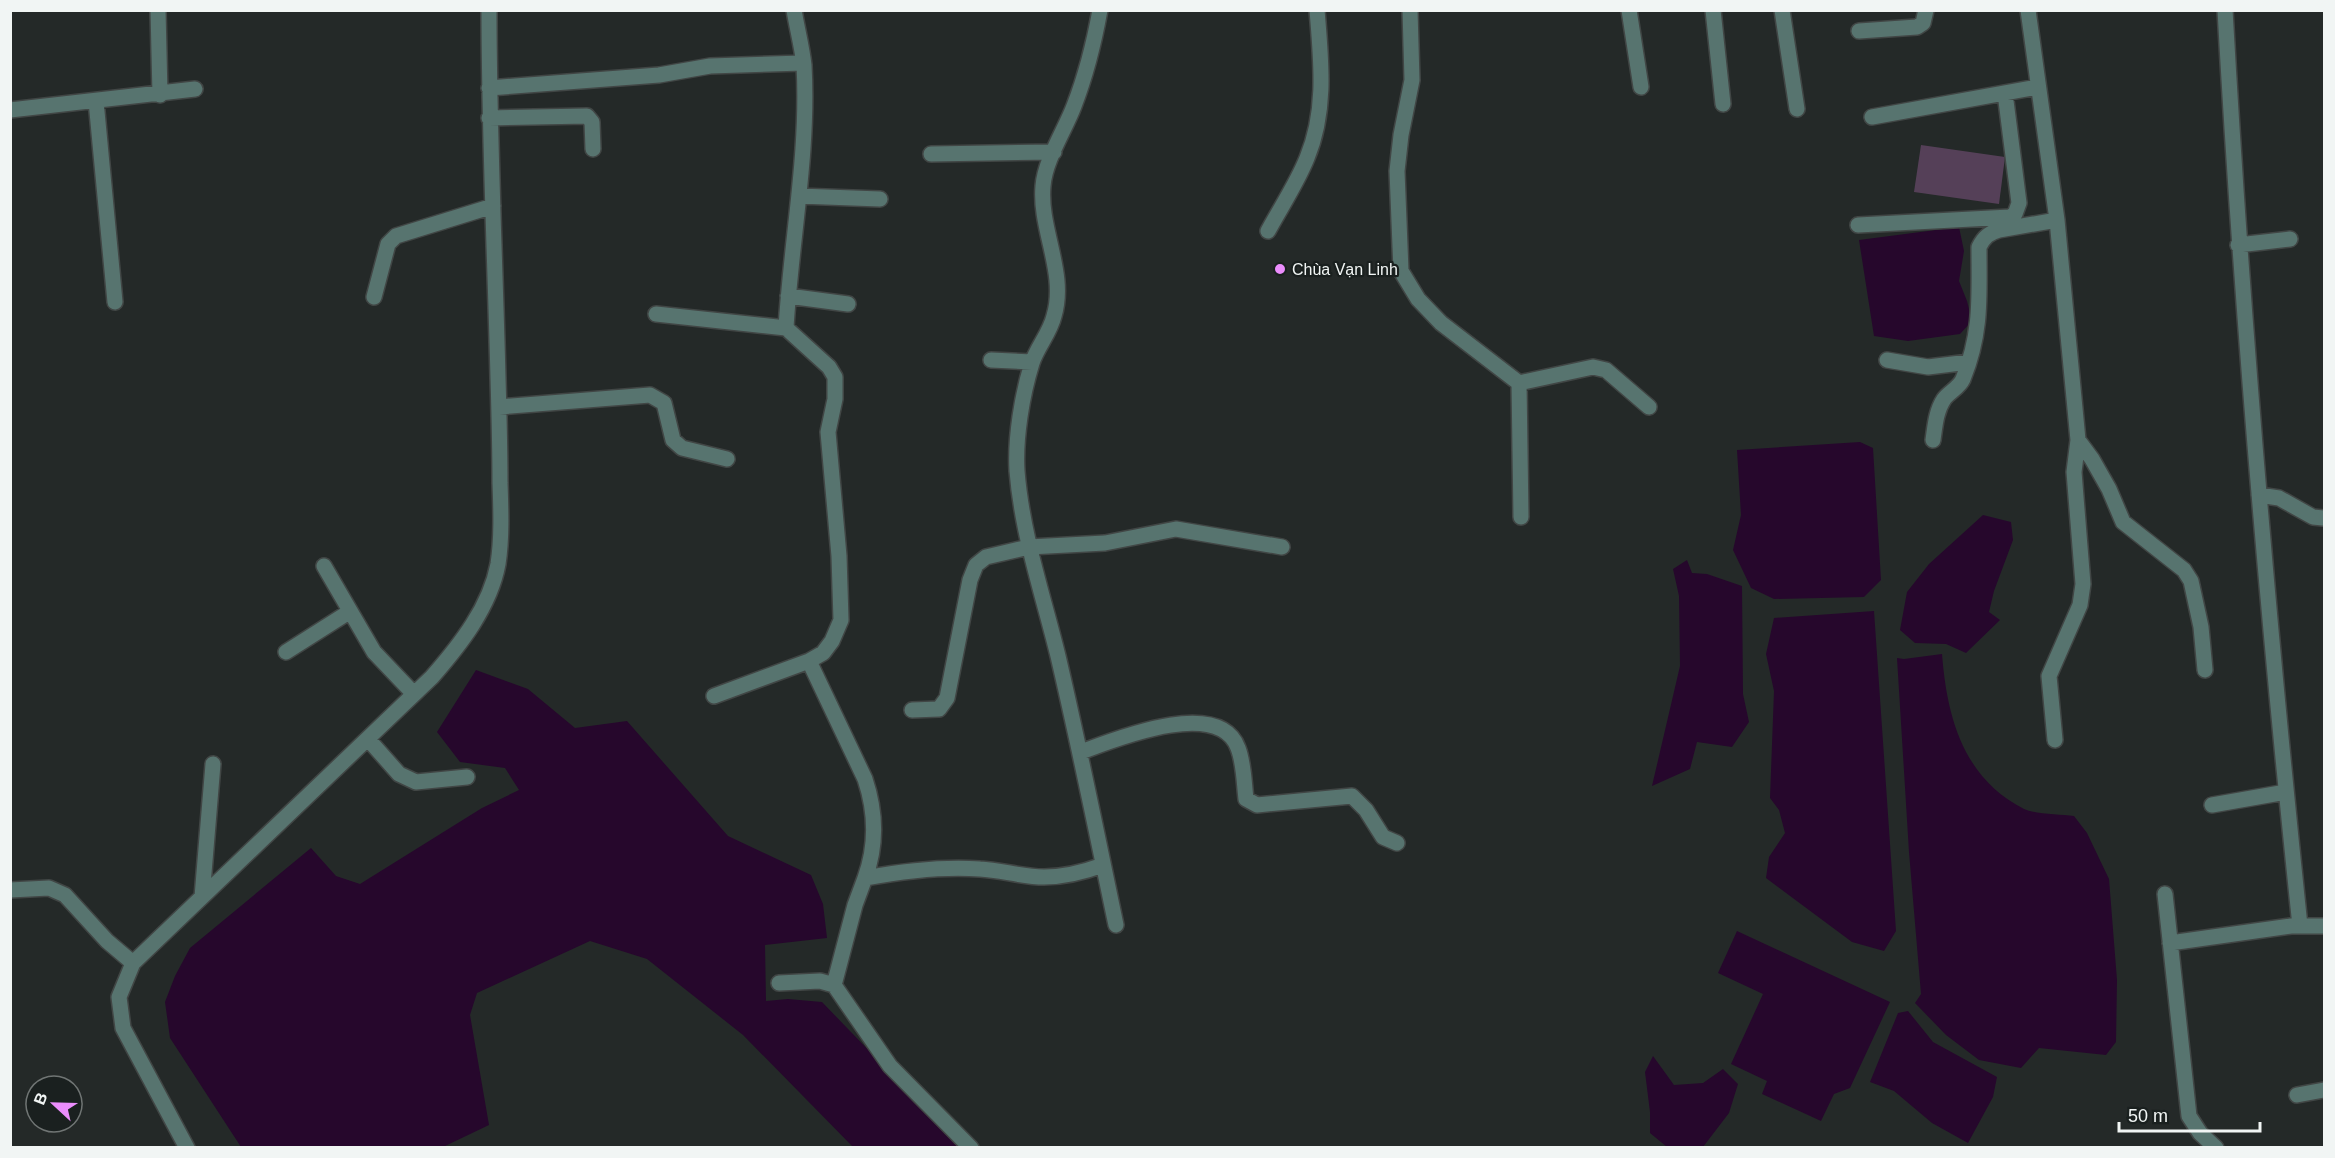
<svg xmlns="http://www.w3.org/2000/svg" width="2335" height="1158" font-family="Helvetica,sans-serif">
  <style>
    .green { fill: #554058 }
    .water { fill: #26072c }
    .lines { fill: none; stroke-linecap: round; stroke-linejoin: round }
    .minor-casing { stroke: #414645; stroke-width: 18 }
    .minor { stroke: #57746f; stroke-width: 15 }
    .poi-dot { fill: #eb8dfc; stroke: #1a201f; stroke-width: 2 }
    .labels { text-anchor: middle; stroke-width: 4.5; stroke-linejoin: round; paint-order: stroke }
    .poi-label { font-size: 16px; fill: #f1f5f4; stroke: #1a201f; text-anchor: start }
  </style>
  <rect width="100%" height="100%" fill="#242928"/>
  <path class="green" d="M1921,145l84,12 -6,47 -85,-12z"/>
  <path class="water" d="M1959,227l5,24 -5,30 8,20 5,20 -12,13 -52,7 -34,-5 -15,-96z
    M1860,442l13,6 8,132 -17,17 -90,2 -23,-11 -18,-38 8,-35 -4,-65z
    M1983,515l28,7 2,18 -19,51 -5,21 11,8 -34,33 -20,-9 -31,-1 -15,-13 7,-38 22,-28z
    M1687,560l5,13 15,1 35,12 1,108 6,28 -17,25 -35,-5 -7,27 -38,17 28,-120 -1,-70 -6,-27z
    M1874,611l22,320 -12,20 -32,-9 -86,-64 3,-21 16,-24 -6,-23 -9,-12 4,-107 -8,-37 8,-36z
    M1942,654c5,63 21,124 82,155 14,6 36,5 50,7l13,17 22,46 8,101 -1,62 -10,13 -67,-7 -18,20 -42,-8 -33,-25 -31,-32 6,-9 -12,-142 -12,-194 7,1z
    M476,670l52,19 47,39 52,-7 101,115 83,39 12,29 4,34 -62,7 1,56 22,-2 34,3 140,145h-109l-110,-112 -96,-76 -57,-18 -113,52 -7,22 19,110 -46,22h-202l-71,-109 -5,-36 10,-26 15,-28 121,-100 25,28 24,8 122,-76 37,-18 -14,-22 -45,-6 -23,-30z
    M1737,931l153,71 -40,86 -16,6 -13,27 -59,-27 5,-13 -36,-17 32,-70 -45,-21z
    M1908,1011l25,31 64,35 -4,20 -25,46 -36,-20 -38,-32 -24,-9 28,-69z
    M1653,1056l21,29 29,-2 20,-14 15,15 -9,29 -26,34h-36l-17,-14v-21l-5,-40z"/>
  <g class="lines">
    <defs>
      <path id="minor" d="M158,10l2,85
        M1100,10c-6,33 -14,65 -26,96 -9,24 -29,54 -31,80 -4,43 24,87 11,130 -4,17 -17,31 -22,47 -10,32 -17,75 -15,108 5,63 26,124 41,185 21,89 39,179 58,269
        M1410,10l2,70 -11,55 -4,36 4,100 17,28 23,24 78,60 2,134
        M1629,10l12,77
        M1713,10l10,94
        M1782,10l15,99
        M2028,10l29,210 21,220 -4,32 9,112 -3,21 -31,71 6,64
        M2225,10c17,306 43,611 75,916
        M1859,31l58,-4 6,-4 3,-13
        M489,88l170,-13 51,-9 93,-3
        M96,101l19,201
        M10,110l185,-21
        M1872,117l166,-30
        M489,118l98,-2 5,6 1,27
        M931,154l123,-2
        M799,196l81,3
        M1858,225l152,-8 5,-3 4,-11 -14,-110
        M1268,231c13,-24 29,-48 39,-73 20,-48 14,-98 10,-148
        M2238,245l52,-6
        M788,296l60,8
        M374,297l14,-53 8,-8 97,-30
        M656,314l130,14
        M991,360l41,2
        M1887,360l41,7 41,-5
        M1519,383l74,-16 13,3 43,37
        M499,407l151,-12 14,8 9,37 9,8 45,11
        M1933,440c2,-14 3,-29 11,-41 5,-7 15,-11 19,-20 19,-47 16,-82 16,-132 5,-10 10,-14 20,-17l58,-10
        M2078,440l14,19 17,30 14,33 61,48 7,11 10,46 4,43
        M2259,495l20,3 34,19 10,1
        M324,566l50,86 40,42
        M286,652l63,-40
        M809,661l56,118c11,33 12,66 0,99
        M714,696l95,-35 14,-8 9,-12 9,-21 -2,-64 -11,-124 7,-33v-22l-6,-10 -43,-39c5,-87 23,-175 18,-263 -2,-18 -7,-37 -10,-55
        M912,710l27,-1 8,-11 23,-118 6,-15 10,-8 43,-10 76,-4 71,-14 106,18
        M368,739l31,35 17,8 51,-5
        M1081,752c35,-13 138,-55 157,-4 6,15 6,35 8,51l11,6 95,-9 14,14 17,27 14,6
        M2212,805l74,-13
        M10,890l39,-2 16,7 42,46 26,22
        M2165,894l24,222 11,17 16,15
        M202,897l11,-133
        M2170,943l121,-17h33
        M779,983l41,-2 14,4 56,81 81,82
        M834,985l21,-80 10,-27c38,-7 76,-12 115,-9 21,1 43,8 64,8 21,0 40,-5 59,-12
        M2297,1095l27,-5
        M187,1148l-64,-120 -4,-31 14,-34 299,-286c28,-32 58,-70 66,-113 4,-26 3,-54 2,-81 0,-35 -1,-70 -2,-105 -3,-122 -9,-245 -9,-368"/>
    </defs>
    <use href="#minor" class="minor-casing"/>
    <use href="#minor" class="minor"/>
  </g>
  <circle class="poi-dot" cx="1280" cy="269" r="6"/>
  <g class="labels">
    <g class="poi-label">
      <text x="1292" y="275">Chùa Vạn Linh</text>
    </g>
  </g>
  <rect width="2335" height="1158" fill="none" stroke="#f1f5f4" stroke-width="24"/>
  <g transform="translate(54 1104) rotate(292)"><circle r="28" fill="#1a201f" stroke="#707574" stroke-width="1.5"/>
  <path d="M0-4.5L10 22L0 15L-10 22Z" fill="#eb8dfc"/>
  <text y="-9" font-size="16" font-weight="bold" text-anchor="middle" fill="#f1f5f4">B</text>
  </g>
  <path d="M2119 1122v9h141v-9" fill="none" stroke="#f1f5f4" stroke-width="3"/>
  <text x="2128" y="1122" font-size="18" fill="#f1f5f4" stroke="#1a201f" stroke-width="4.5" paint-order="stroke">50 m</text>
</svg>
